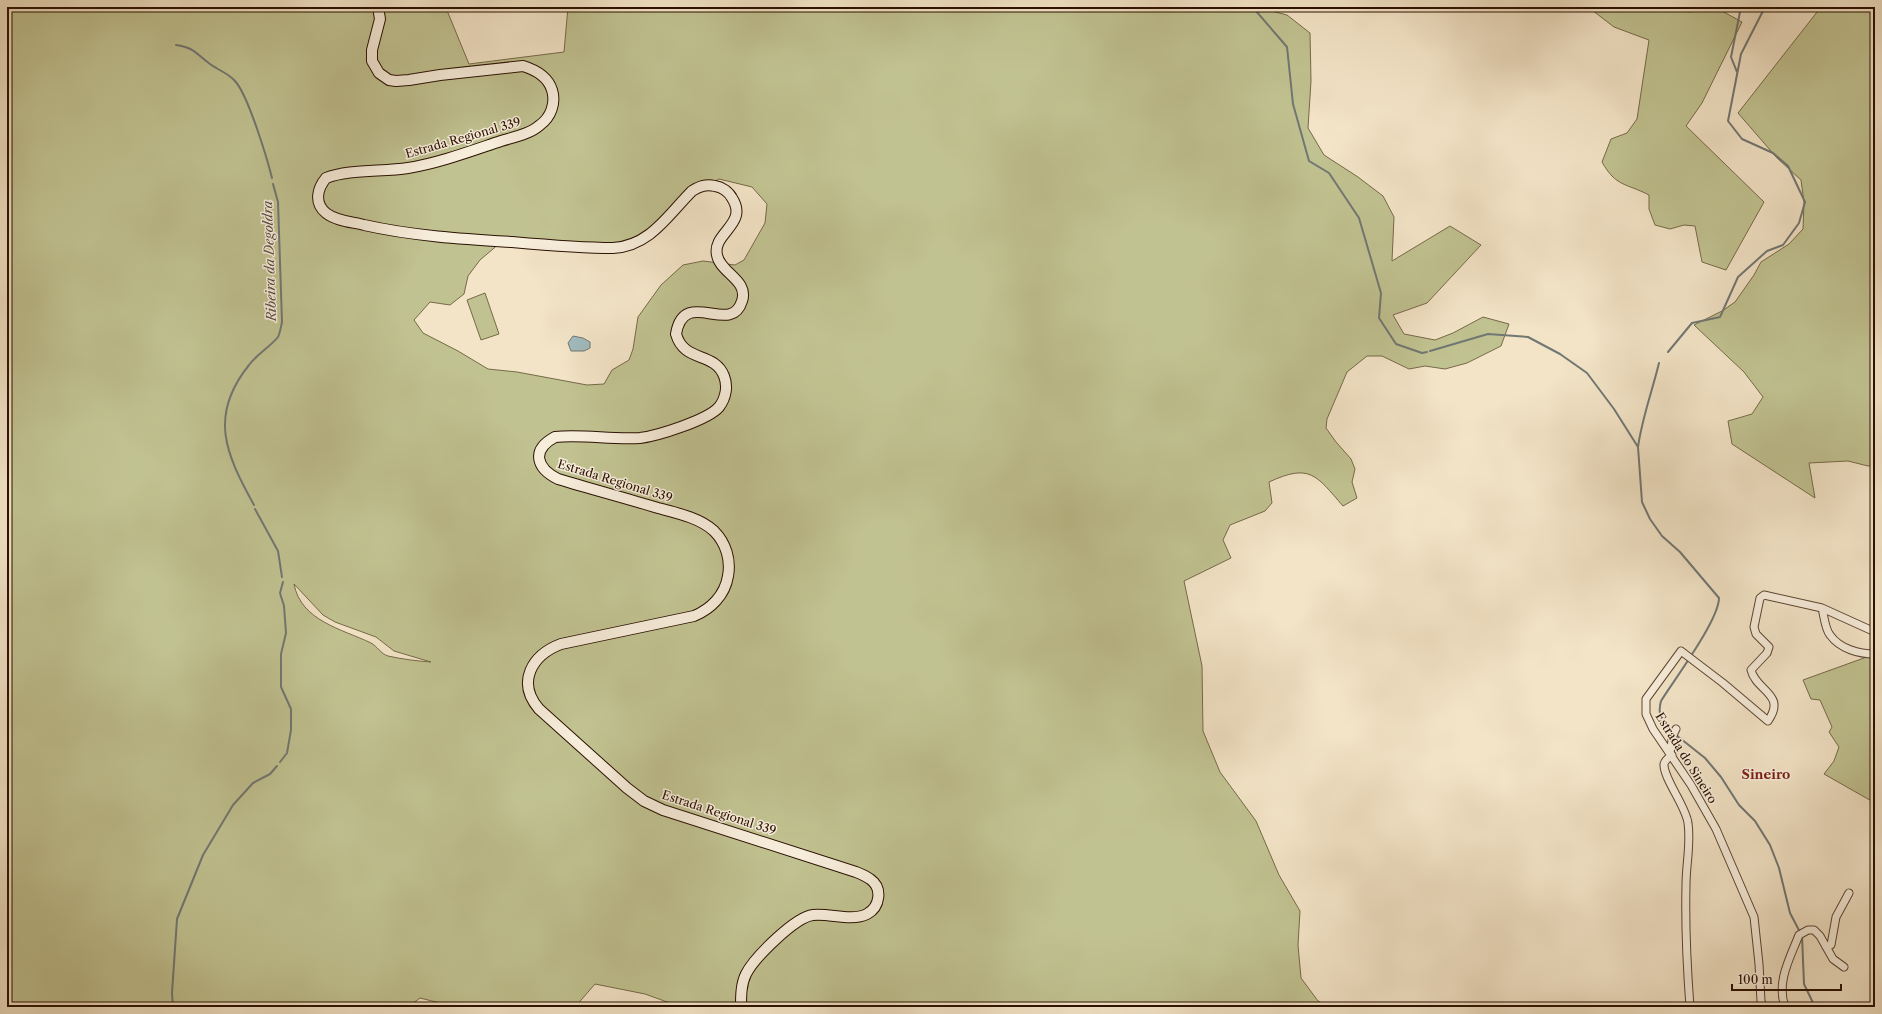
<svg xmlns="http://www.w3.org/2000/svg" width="1882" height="1014" font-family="'Libre Caslon Text',serif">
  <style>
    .green { fill: #c1c291; stroke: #766948; fill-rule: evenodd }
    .water { fill: #a1bcc0; stroke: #717773 }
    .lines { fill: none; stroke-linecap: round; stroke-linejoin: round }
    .stream { stroke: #717773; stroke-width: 2 }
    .street-casing { stroke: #5c4532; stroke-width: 9 }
    .secondary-casing { stroke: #2a1000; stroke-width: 12 }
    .street { stroke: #f7eddb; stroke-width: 7 }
    .secondary { stroke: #f7eddb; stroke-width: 10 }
    .labels { text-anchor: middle; stroke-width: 3; stroke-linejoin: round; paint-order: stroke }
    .street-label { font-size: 12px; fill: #2a1000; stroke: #f7eddb }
    .water-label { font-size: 13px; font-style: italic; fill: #544c43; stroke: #f7eddb }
    .neighbourhood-label { font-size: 13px; font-weight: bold; fill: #7a1f14; stroke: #f7eddb }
  </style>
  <rect width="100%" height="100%" fill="#f3e4c7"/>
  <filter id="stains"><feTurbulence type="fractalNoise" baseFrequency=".005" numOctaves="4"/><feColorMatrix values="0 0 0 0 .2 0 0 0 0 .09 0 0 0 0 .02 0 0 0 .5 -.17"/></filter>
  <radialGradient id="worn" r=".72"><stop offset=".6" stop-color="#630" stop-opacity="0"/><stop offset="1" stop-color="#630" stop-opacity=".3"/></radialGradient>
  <path class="green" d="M7,7h441l-2,1 23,56 95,-12 4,-45h688l31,8 23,18 1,48 -3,47 16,27 34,22 25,19 11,21 -2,44 58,-35 31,19 -54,58 -34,12 11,19 31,6 18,-7 30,-16 26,7 -8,22 -34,17 -22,6 -20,-3 -16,3 -27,-13h-15l-20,16 -20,47 -1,9 10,14 15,17 4,10 -3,13 5,16 -14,8c-27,-31 -33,-43 -74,-24l3,21 -7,8 -35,14 -7,15 8,18 -47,23 18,85 1,65 17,41 36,49 23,54 21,36 -2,34 3,33 17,23 11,6h-648l-36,-13 -50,-10 -20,23h-119l-36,-9 -12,9h-401zM719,179l33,8 15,17 -2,19 -21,37 -9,5 -32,-4 -20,4 -22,20 -23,32 -5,32 -4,11 -17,10 -8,14 -17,1 -70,-13 -29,-3 -30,-18 -35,-18 -9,-13 16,-18 20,3 14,-11 4,-18 12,-16 27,-23 114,12 88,-65zM294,584l29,31 12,7 41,15 18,14 37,11c-14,-1 -30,-3 -43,-6 -7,-2 -11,-10 -17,-13 -29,-14 -70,-22 -77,-59z
    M1588,7h84l18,5 15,-4 15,2 22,12 -40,81 -16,23 78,76 -38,68 -24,-8 -7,-36 -11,-1 -14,4 -15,-4 -6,-16v-14c-23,-12 -33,-8 -47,-33l9,-23 16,-6 10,-14 12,-79 -35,-13z
    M1821,7h54v458l-7,1 -20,-5 -39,2 6,35 -83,-54 -4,-23 24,-7 11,-17 -19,-25 -50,-47 28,-14 13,-9 19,-27 7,-13 28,-18 14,-15 1,-27 -3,-22 -24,-22 -39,-45z
    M485,293l14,41 -18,6 -14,-40z
    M1875,654v149l-51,-29 10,-13 5,-14 -10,-15 3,-5 -12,-27 -9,-1 -8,-19z"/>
  <path class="water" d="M573,336l10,2 7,4v6l-6,3h-13l-3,-8z"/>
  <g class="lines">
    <path class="stream" d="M1253,7l1,2
      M1256,11l31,36 6,57 16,57 20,12 30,45 22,75 -2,25 17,26 26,9 5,-1
      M176,45c19,3 19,8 34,19 8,6 18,9 25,17 13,14 32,77 37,97
      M1737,72l-6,-15 10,-50
      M1430,351l58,-17 40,3 32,17 27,19 27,36 24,38 4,55 8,17 12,17 18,16 39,46c0,22 -45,82 -58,103 -4,14 1,22 11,31
      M1668,352l24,-29 28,-6 18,-40 29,-26 16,-6 16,-22 6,-21 -17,-36 -15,-13 -31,-14 -14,-18 13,-67 24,-47
      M1638,447c4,-29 14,-55 21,-84
      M254,505c-28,-51 -46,-89 -5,-140 8,-11 21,-18 29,-28 2,-4 3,-10 4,-15l-4,-120 -5,-18
      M255,509l23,42 4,26
      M1676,735l29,23 16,19 18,28 16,16 15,24 9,23 11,45 12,23 2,48 11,23
      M280,762l7,-9 4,-23v-21l-10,-22v-33l5,-21 -2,-27 -4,-13 3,-11
      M173,1007l-1,-14 5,-74 26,-64 30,-50 20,-22 17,-9 7,-8"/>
    <defs>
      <path id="street" d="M1822,608l53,24
        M1670,753c2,-9 1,-16 6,-24
        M1672,755c-4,3 -7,5 -8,9 -1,14 22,42 24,59 3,21 -2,41 -2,62 -1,40 1,82 4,122
        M1826,947l5,-2 5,-28 13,-24
        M1763,1007l-2,-6 -2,-37 -5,-47 -38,-88 -25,-44 -38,-56 -7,-15v-15l35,-48 42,32 45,38c19,-27 -12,-30 -17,-51l16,-17 2,-6 -13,-13 -2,-7 6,-29 4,-3 58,13c2,8 3,21 8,27 10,14 29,19 45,19
        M1785,1007c-9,-25 5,-49 14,-72l9,-5h6l6,6 13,23 11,8"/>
      <path id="secondary" d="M378,7l2,12 -8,31v11l7,12 10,7 7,1 13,-1 31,-5 83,-9c13,4 25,11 29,24 4,13 -1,27 -12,35 -10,9 -26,12 -39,16 -30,10 -62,22 -93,27 -25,4 -60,1 -82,10 -9,11 -12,25 0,35 10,8 26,9 38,12 49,11 99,14 148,17 34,3 68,6 101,6 37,-2 55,-33 79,-57 8,-5 14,-7 23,-5 7,1 14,6 17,12 17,26 -20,35 -15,57 3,18 32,25 25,46 -11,36 -58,-15 -66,33 8,29 38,17 48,42 4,10 2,22 -5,31 -11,13 -62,29 -79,31 -28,2 -57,-4 -85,-1 -24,13 -19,31 3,42 33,10 67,19 100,29 19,5 42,10 56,23 12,12 17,29 14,45 -3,19 -17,33 -34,40l-133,28c-29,11 -45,38 -22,65l88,79 17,13 19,9 193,62c5,2 10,4 14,7 13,9 10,28 -3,35 -16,8 -37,-1 -54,1 -18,2 -59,43 -67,59 -5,10 -5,22 -5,33"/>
    </defs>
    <use href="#street" class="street-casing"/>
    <use href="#secondary" class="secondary-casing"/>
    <use href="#street" class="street"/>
    <use href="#secondary" class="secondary"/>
  </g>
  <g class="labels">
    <g class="street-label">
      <text transform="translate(463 138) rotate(-16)" y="4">Estrada Regional 339</text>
      <text transform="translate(615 481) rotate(17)" y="4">Estrada Regional 339</text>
      <text transform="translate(1686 758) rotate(58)" y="4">Estrada do Sineiro</text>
      <text transform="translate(719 813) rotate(18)" y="4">Estrada Regional 339</text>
    </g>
    <g class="water-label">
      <text transform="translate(269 261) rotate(-92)" y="5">Ribeira da Degoldra</text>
    </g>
    <g class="neighbourhood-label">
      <text x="1766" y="779">Sineiro</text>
    </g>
  </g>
  <rect width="1882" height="1014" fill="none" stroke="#f3e4c7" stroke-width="24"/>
  <rect x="8" y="8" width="1866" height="998" fill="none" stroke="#2a1000" stroke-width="2"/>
  <rect x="12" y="12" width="1858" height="990" fill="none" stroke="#2a1000"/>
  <path d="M1732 984v6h109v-6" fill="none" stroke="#2a1000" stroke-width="2"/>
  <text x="1738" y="984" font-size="12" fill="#2a1000" stroke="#f7eddb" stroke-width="3" paint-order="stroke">100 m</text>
  <rect width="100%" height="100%" filter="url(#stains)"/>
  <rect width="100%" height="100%" fill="url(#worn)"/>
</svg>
